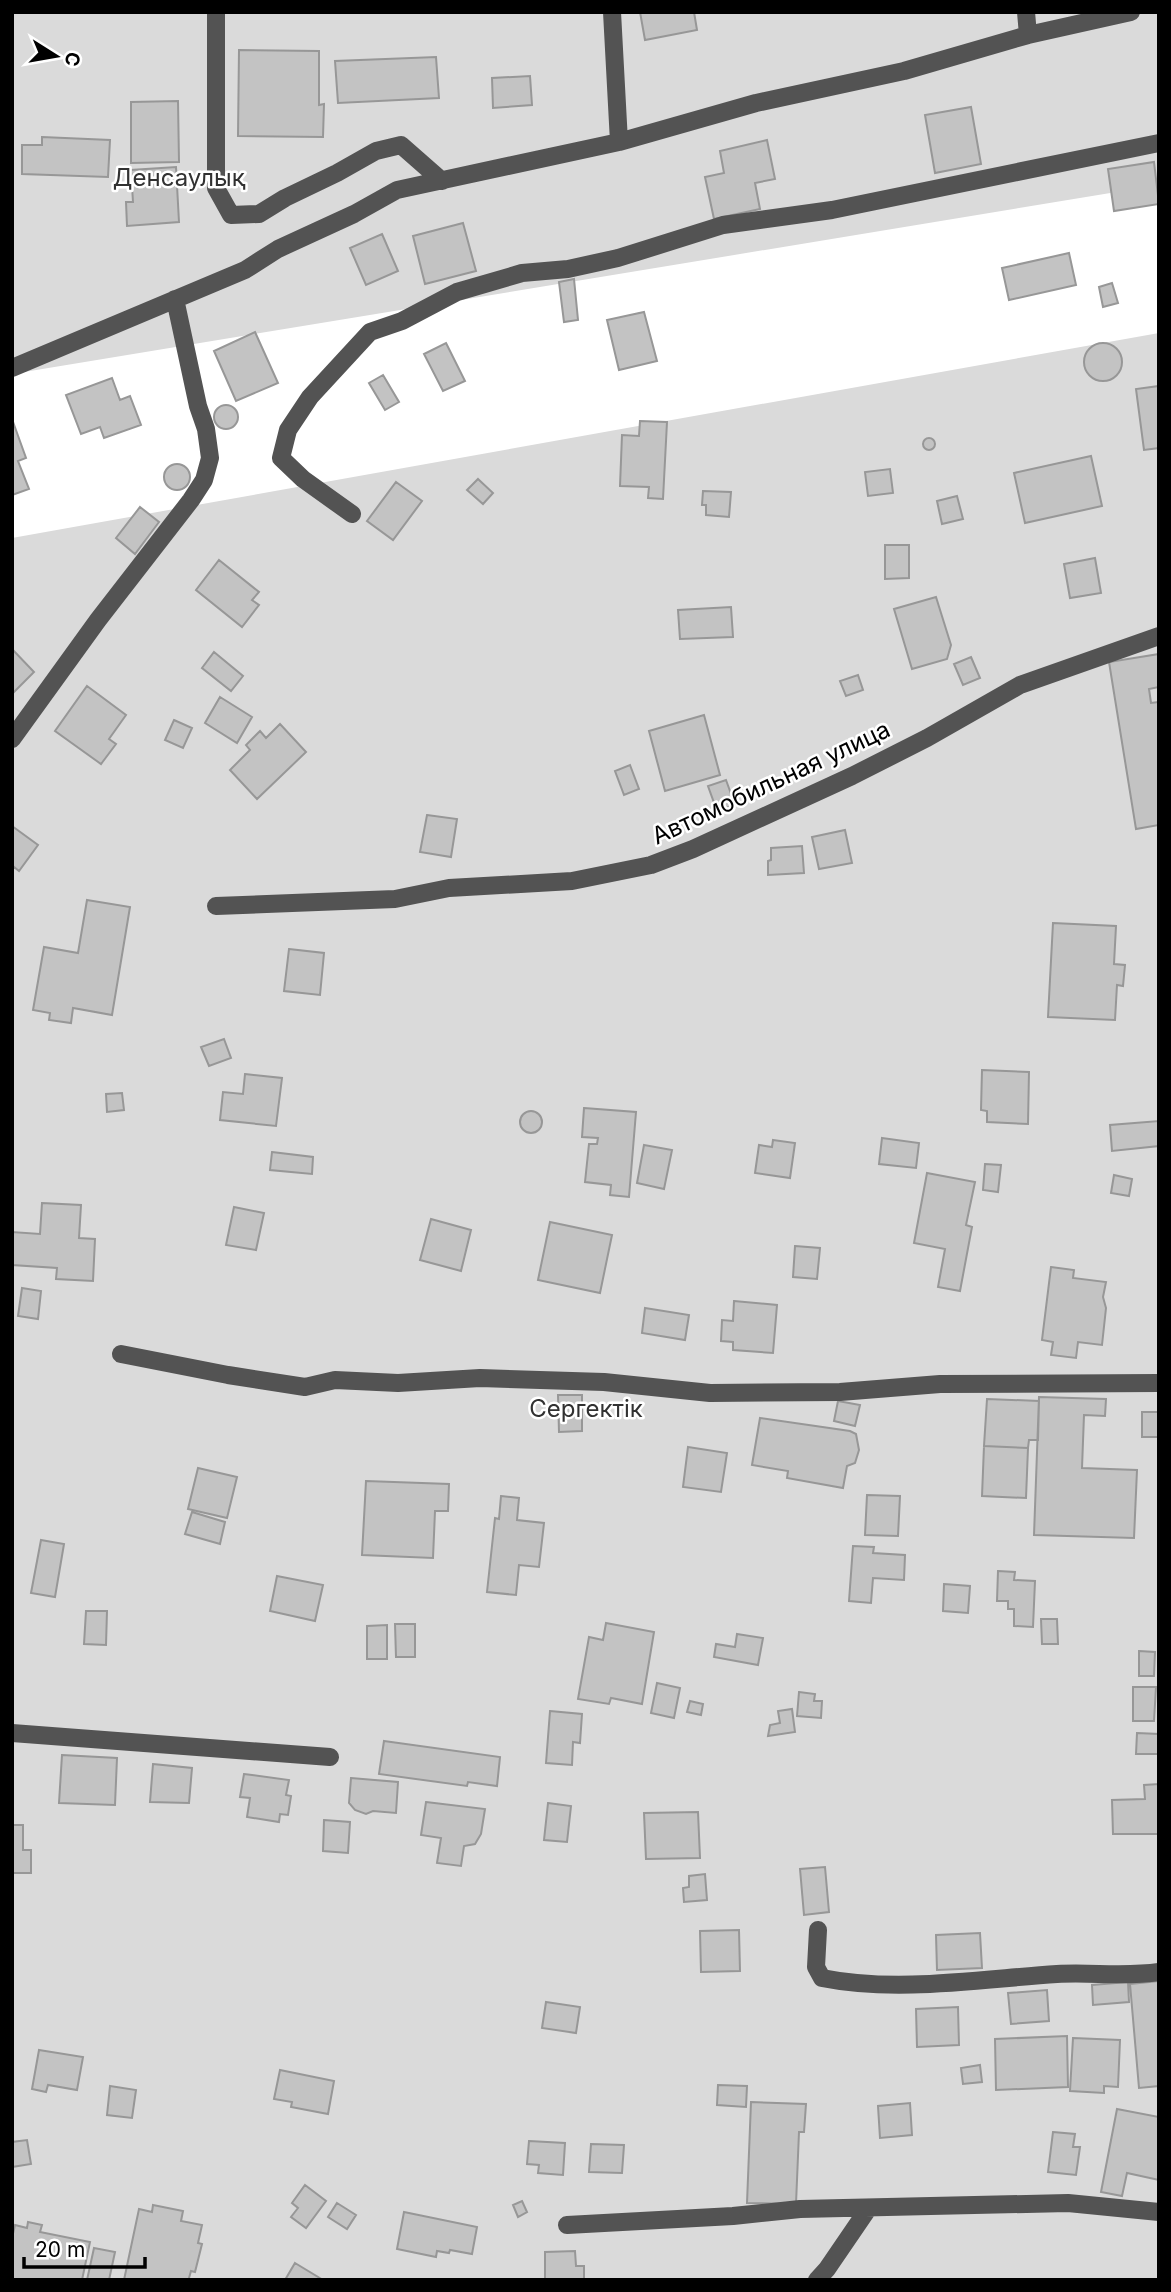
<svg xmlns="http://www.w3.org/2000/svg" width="1171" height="2292" font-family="Inter,sans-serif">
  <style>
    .green { fill: #dadada }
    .building { fill: #c3c3c3; stroke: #979797; stroke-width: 2 }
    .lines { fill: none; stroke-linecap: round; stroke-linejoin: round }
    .minor { stroke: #535353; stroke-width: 18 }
    .labels { text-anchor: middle; stroke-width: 5; stroke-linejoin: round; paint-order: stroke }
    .park-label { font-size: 24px; fill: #313131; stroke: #fff }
    .street-label { font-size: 24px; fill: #000; stroke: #fff }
  </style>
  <rect width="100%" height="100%" fill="#fff"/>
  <path class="green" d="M12,12h1147v173l-1147,189z
    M1159,333v1947h-1147v-1742z"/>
  <path class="building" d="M640,12h54l3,18 -52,10z
    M239,50l80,1v54l5,-1 -1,33 -85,-1z
    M436,57l3,41 -101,5 -3,-42z
    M530,76l2,29 -39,3 -1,-30z
    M178,101l1,61 -48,1v-61z
    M971,107l10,57 -46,9 -10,-58z
    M42,137l68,3 -2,37 -86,-3v-29h20z
    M767,140l8,39 -20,4 5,26 -46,10 -9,-42 19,-4 -4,-22z
    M1154,162l5,42 -45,7 -6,-42z
    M176,167l3,55 -52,4 -1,-24h7l-2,-32z
    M463,223l13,48 -51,13 -12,-48z
    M382,234l16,37 -32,14 -16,-37z
    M1069,253l7,32 -67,15 -7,-32z
    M574,279l4,41 -14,2 -5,-40z
    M1112,283l6,20 -15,4 -4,-20z
    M644,312l13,49 -38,9 -12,-50z
    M255,332l23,51 -42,18 -22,-50z
    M1084 362a19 19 0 1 1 38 0a19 19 0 1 1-38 0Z
    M446,343l19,38 -22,10 -19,-37z
    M383,375l16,27 -14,8 -16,-27z
    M112,378l8,22 10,-4 11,29 -37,13 -4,-11 -19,7 -15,-39z
    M1159,386v62l-15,2 -8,-61z
    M214 417a12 12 0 1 1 24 0a12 12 0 1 1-24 0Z
    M12,419l14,39 -8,3 11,28 -17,6z
    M640,421l27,1 -4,77 -15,-1 1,-11 -29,-1 2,-51 17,1z
    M923 444a6 6 0 1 1 12 0a6 6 0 1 1-12 0Z
    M1091,456l11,50 -77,17 -11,-50z
    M164 477a13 13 0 1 1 26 0a13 13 0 1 1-26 0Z
    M890,469l3,24 -25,3 -3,-24z
    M478,479l15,14 -10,11 -16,-14z
    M396,482l26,19 -29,39 -26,-19z
    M703,491l28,1 -2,25 -23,-2v-10h-4z
    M957,496l6,23 -21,5 -5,-23z
    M140,507l19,15 -24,32 -19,-16z
    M885,545h24v33l-24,1z
    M1095,558l6,35 -31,5 -6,-34z
    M219,560l40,32 -7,8 7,5 -17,22 -46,-37z
    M936,597l15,48 -4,14 -35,10 -18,-60z
    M731,607l2,30 -53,2 -2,-29z
    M12,649l22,23 -22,22z
    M214,652l29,24 -12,15 -29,-23z
    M1159,654v33l-10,2 2,14 8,-1v123l-23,4 -27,-167z
    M971,657l9,21 -17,7 -9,-21z
    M858,675l5,15 -17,6 -6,-15z
    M87,686l39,29 -17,24 7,5 -15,20 -46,-33z
    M220,697l32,20 -15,26 -32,-20z
    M704,715l16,60 -55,16 -16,-60z
    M174,720l18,8 -9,20 -18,-8z
    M280,724l26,28 -49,47 -27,-29 20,-20 -4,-5 14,-14 6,7z
    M630,765l9,24 -15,6 -9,-24z
    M726,780l9,25 -18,6 -9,-25z
    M427,815l30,4 -6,38 -31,-5z
    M12,826l26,19 -19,26 -5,-4 -2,3z
    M845,830l7,33 -33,6 -7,-32z
    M802,846l2,27 -36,2v-14l3,-1v-12z
    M87,900l43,7 -18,108 -39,-7 -2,15 -22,-3 1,-7 -17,-3 11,-63 34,6z
    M1053,923l63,3 -2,38 11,1 -2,21 -6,-1 -2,35 -67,-3z
    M289,949l35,4 -4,42 -36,-4z
    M224,1039l7,19 -22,8 -8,-19z
    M982,1070l47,2 -1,52 -41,-2v-11l-6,-1z
    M245,1074l37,4 -6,48 -56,-6 3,-28 20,2z
    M122,1093l2,17 -17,2 -1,-18z
    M584,1108l52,4 -7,85 -19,-2 1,-10 -26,-3 4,-38h8l1,-6 -16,-1z
    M520 1122a11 11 0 1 1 22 0a11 11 0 1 1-22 0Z
    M1159,1121v25l-47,5 -2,-26z
    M882,1138l37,5 -3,25 -37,-4z
    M773,1140l22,3 -5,35 -35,-5 4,-28 13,2z
    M644,1145l28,5 -8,39 -27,-6z
    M272,1152l41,5 -1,17 -42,-4z
    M985,1164l16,1 -3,27 -15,-2z
    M927,1173l48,9 -9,43 6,2 -12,64 -22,-4 7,-38 -31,-6z
    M1114,1175l18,4 -3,17 -18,-3z
    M42,1203l39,2 -2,33 16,1 -2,42 -37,-2 1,-11 -45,-3v-33l28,2z
    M234,1207l30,6 -8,37 -30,-5z
    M431,1219l40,11 -10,41 -41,-11z
    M550,1222l62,13 -12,58 -62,-13z
    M795,1246l25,2 -3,31 -24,-2z
    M1051,1267l23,3 -1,8 33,4 -3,15 3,11 -4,37 -24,-3 -2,16 -25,-3 2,-13 -11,-2z
    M22,1288l19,3 -3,28 -20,-3z
    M734,1301l43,4 -4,48 -40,-3v-8l-12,-1 1,-21 11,1z
    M645,1308l44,7 -4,25 -43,-7z
    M558,1395h24v36l-23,1z
    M1039,1397l67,2 -1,17 -21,-1 -2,53 55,2 -3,68 -100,-3z
    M987,1399l52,2 -1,39h-9l-1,8 -44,-2z
    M838,1401l22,4 -5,21 -21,-5z
    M1142,1412h17v25h-17z
    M760,1418l90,13 6,3 3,16 -4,13 -8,3 -4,22 -56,-10 1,-7 -36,-6z
    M984,1446l44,2 -2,50 -44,-2z
    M688,1447l39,6 -6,39 -38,-5z
    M198,1468l39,9 -10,41 -39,-9z
    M366,1481l83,3 -1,27h-13l-2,47 -71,-3z
    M867,1495l33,1 -2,40 -33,-1z
    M501,1496l18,2 -2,22 27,3 -5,44 -20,-2 -3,30 -29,-3 8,-74 4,1z
    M192,1512l33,10 -5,22 -35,-10z
    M41,1540l23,4 -9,53 -24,-4z
    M853,1546l21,1 -1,6 32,2 -1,25 -31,-2 -2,25 -22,-2z
    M998,1571l17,1 -1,8 21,1 -2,46 -19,-1v-17h-6v-8h-11z
    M277,1576l46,9 -8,36 -45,-10z
    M944,1584l26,2 -2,27 -25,-2z
    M86,1611h21l-1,34 -22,-1z
    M1041,1619h16l1,25h-16z
    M606,1623l48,9 -12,72 -31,-6 -2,6 -31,-5 11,-62 14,3z
    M395,1624h20v33h-19z
    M387,1625v34h-20v-33z
    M737,1634l26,4 -5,27 -44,-8 2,-13 19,3z
    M1139,1651l16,1 -1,24h-15z
    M657,1683l23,5 -6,30 -23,-5z
    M1133,1687h23l-2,34h-21z
    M799,1692l16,2 -1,7h8l-1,17 -24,-2z
    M690,1701l13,3 -2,11 -14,-3z
    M792,1709l3,23 -27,4 2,-11 10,-2 -2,-12z
    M550,1711l32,3 -2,29 -7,-1 -1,23 -26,-2z
    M1137,1733l22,1 -1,20h-22z
    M384,1741l116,16 -3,29 -29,-4 -1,4 -88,-12z
    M62,1755l55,3 -2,47 -56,-2z
    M153,1764l39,4 -3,35 -39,-1z
    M244,1774l45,6 -3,15 5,1 -3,19 -8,-1 -1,8 -32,-5 3,-19 -10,-1z
    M351,1778l47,4 -2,31 -23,-2 -7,3 -11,-4 -6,-7z
    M1159,1784v50h-46l-1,-34 33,-1 -1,-14z
    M426,1802l59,7 -4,25 -6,10 -11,2 -3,20 -24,-3 4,-25 -20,-3z
    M548,1803l23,3 -4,36 -23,-2z
    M698,1812l2,46 -54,1 -2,-46z
    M324,1820l26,2 -2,31 -25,-2z
    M12,1825h11v25h8v23h-19z
    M825,1867l4,45 -25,3 -4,-46z
    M705,1874l2,26 -23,2 -1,-14 6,-1v-11z
    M739,1930l1,41 -39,1 -1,-41z
    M980,1933l2,35 -45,2 -1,-35z
    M1159,1981v105l-20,2 -9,-104z
    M1128,1982l1,20 -36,3 -1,-20z
    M1047,1990l2,31 -38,3 -3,-31z
    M546,2002l34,5 -4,26 -34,-5z
    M958,2007l1,38 -42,2 -1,-38z
    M1067,2036l1,51 -72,3 -1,-51z
    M1073,2038l47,2 -2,47 -14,-1v7l-34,-2z
    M39,2050l44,7 -6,33 -29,-5 -2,7 -14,-3z
    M980,2065l2,17 -19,2 -2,-16z
    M280,2070l54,11 -6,33 -37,-7 1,-5 -18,-3z
    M718,2085l29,1 -1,21 -29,-2z
    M110,2086l26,4 -4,28 -25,-3z
    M751,2102l55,2 -2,28h-5l-3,72 -49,-1z
    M910,2103l2,32 -32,3 -2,-32z
    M1117,2109l42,8v63l-32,-7 -5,23 -21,-4z
    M1053,2132l22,2 -2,13h7l-4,28 -28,-3z
    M27,2140l4,24 -19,3v-25z
    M529,2141l36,2 -2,32 -25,-2 1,-8 -12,-1z
    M591,2144l33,1 -2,28 -33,-1z
    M305,2185l21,16 -20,27 -15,-11 7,-9 -6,-5z
    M522,2201l5,11 -9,5 -5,-12z
    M337,2203l19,12 -9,14 -19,-12z
    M153,2205l30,6 -2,10 21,4 -4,18 4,1 -7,28 -4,-1 -2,7 3,2h-68l15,-71 13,3z
    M404,2212l73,15 -5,27 -22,-4 -1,3 -12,-2 -1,6 -39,-8z
    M28,2222l14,3 -2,7 50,10 -8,38h-70v-42l3,-13 12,3z
    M94,2248l21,4 -6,28h-22z
    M575,2251l1,15h8v14h-39v-28z
    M295,2263l28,17h-38z"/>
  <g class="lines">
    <path class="minor" d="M216,12v176l15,27 28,-1 26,-16 52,-25 39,-22 25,-6 41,36
      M612,12l7,130
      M1026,12l2,23
      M12,368l233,-98 33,-21 76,-35 43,-24 222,-48 137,-39 148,-32 124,-36 103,-23
      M352,514l-49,-35 -22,-21 7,-28 22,-33 60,-65 32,-11 55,-29 65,-19 46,-4 50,-11 105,-33 109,-15 327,-67
      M12,739l86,-119 93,-120 13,-20 6,-22 -4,-29 -8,-23 -23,-107
      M216,906l179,-7 54,-11 123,-7 79,-16 42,-16 159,-73 75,-38 93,-53 139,-49
      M121,1354l107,21 77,12 30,-7 63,3 82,-5 124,4 106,11 130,-1 100,-8 219,-1
      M12,1733l318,24
      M818,1930l-2,37 6,11c74,15 160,1 235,-4 34,-2 68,3 102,-2
      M567,2225l166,-9 67,-7 268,-6 91,9
      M817,2280l10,-11 41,-60"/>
  </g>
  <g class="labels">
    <g class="park-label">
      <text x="179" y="186">Денсаулық</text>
      <text x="586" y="1417">Сергектік</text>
    </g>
    <g class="street-label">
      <text transform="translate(771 783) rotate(-25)" y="8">Автомобильная улица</text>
    </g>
  </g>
  <rect width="1171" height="2292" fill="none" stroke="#000000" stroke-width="28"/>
  <g transform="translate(56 56) rotate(101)" stroke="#ffffff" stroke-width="5" paint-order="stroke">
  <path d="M0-5L12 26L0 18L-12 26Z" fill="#000000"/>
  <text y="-10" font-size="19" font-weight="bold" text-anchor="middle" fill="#000000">С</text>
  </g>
  <path d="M24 2257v10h121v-10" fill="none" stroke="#000000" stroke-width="3.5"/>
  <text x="35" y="2257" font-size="21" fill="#000000" stroke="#ffffff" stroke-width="5" paint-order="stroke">20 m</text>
</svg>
